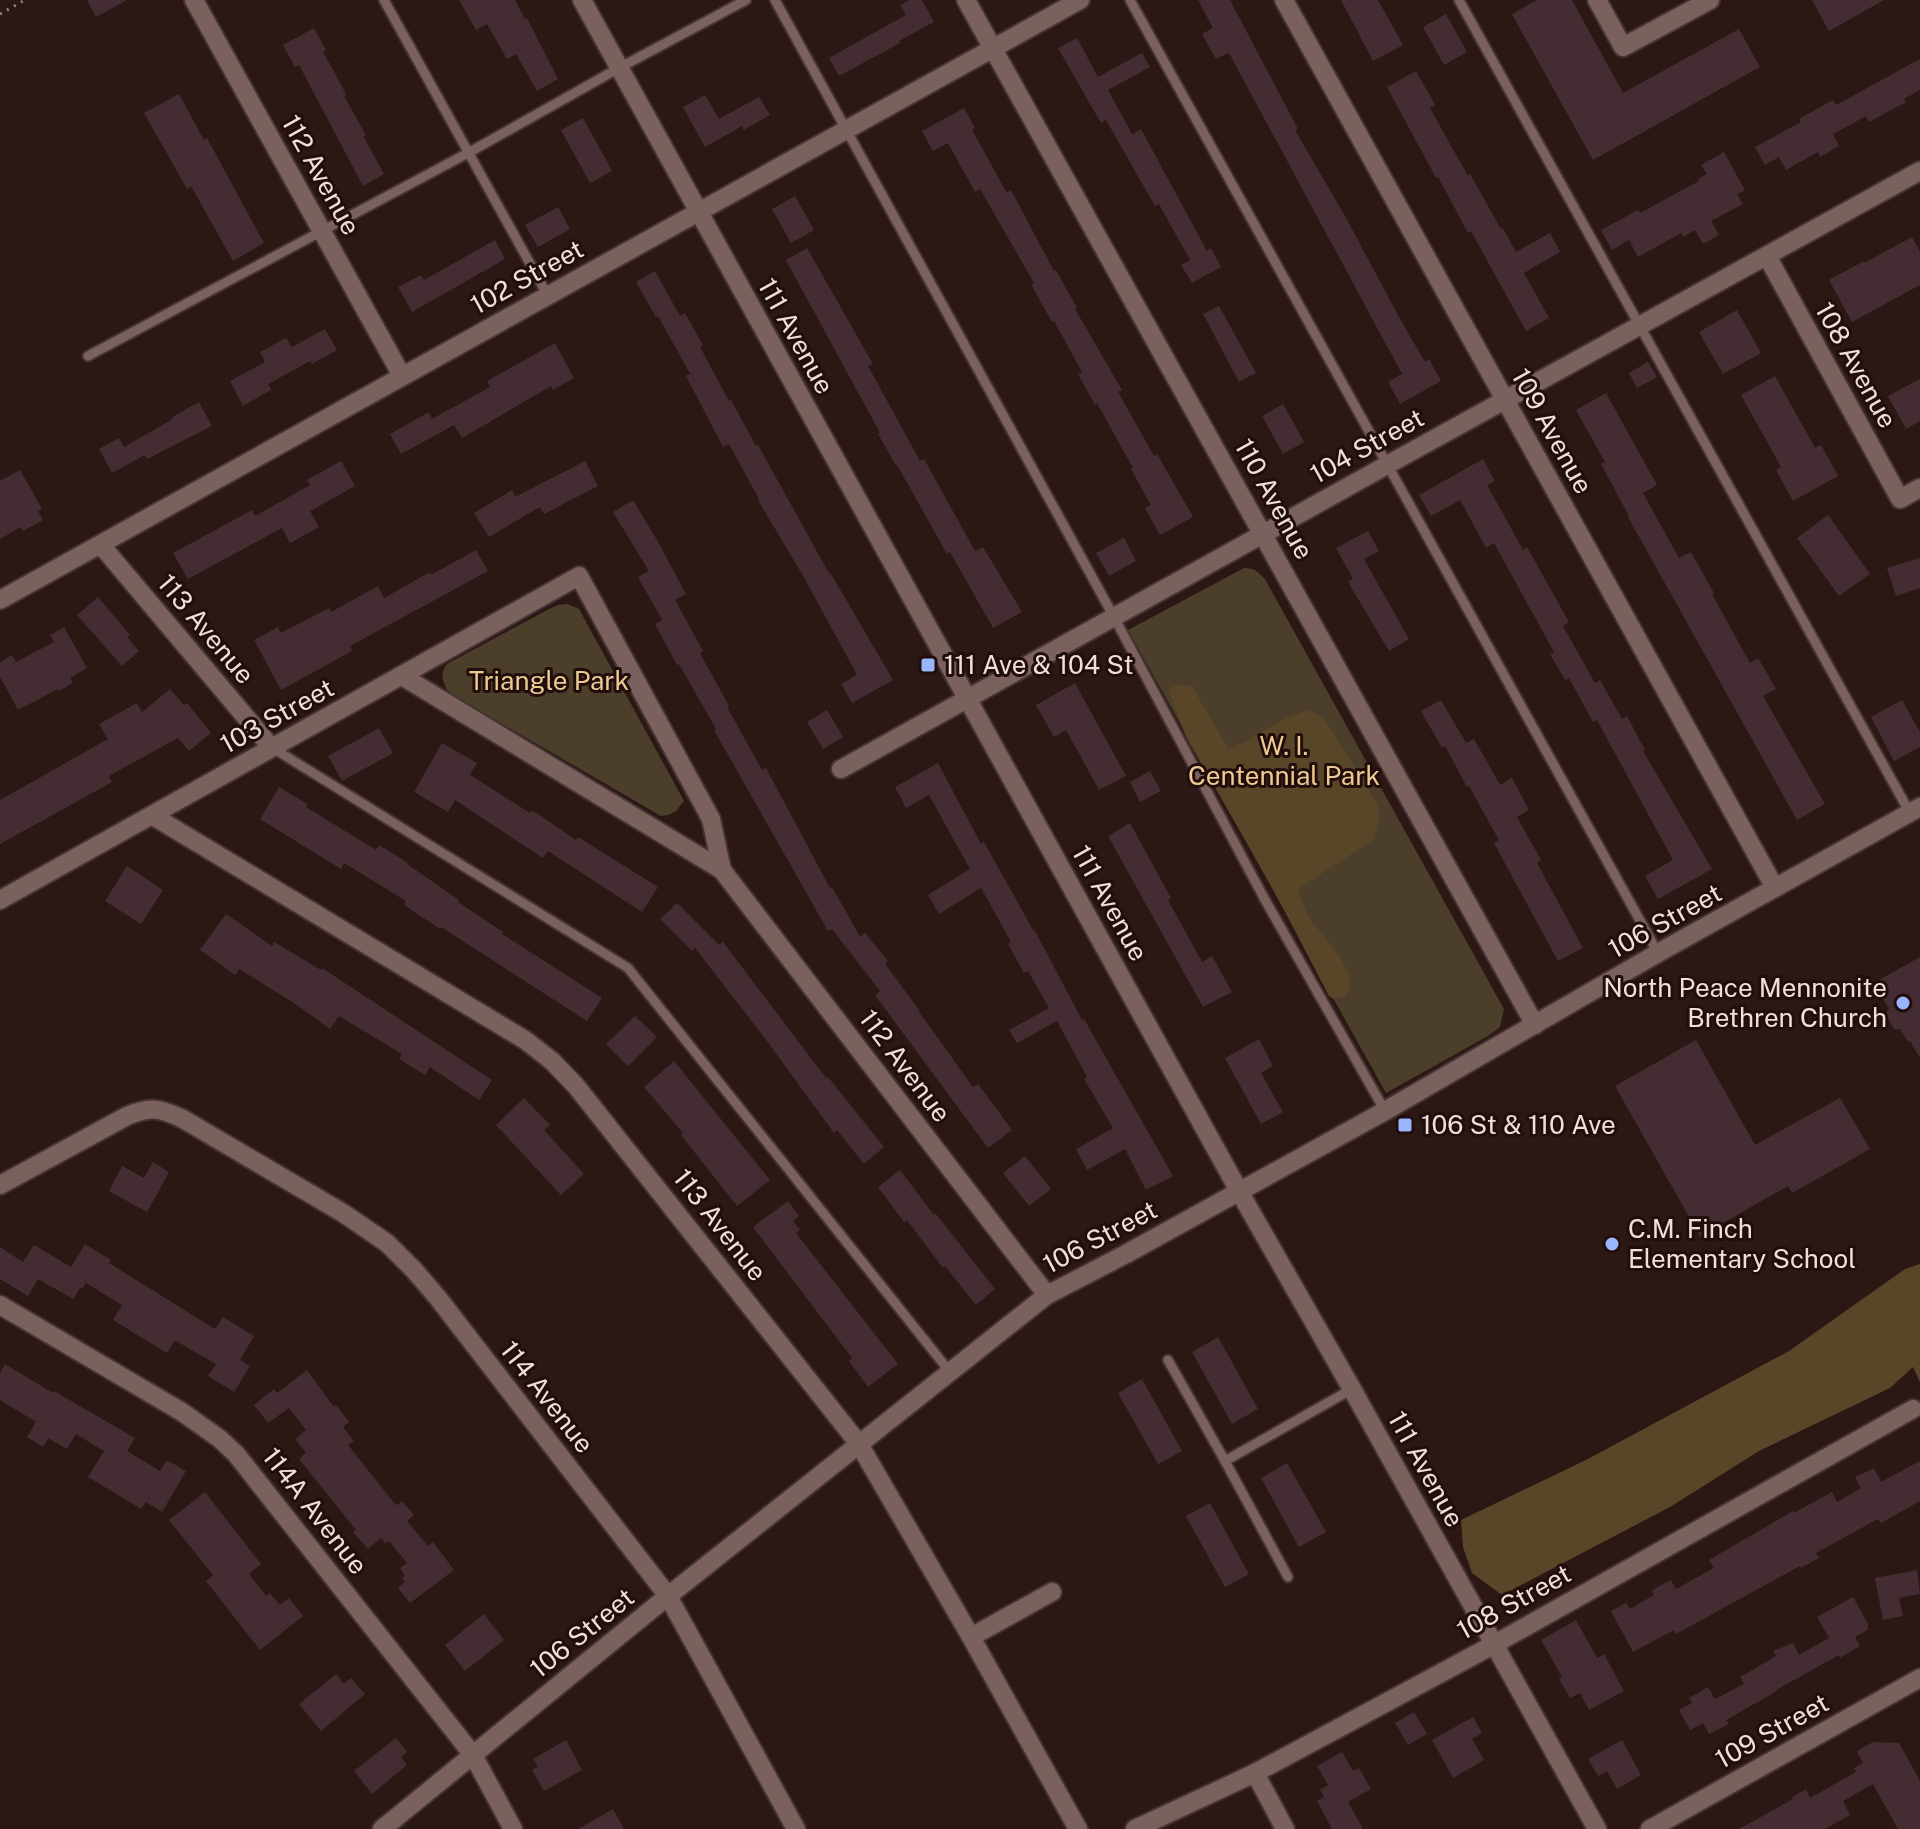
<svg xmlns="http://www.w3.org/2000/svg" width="1920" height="1829" font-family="'Public Sans',sans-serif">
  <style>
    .green { fill: #4b3e2a }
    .forest { fill: #594628 }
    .building { fill: #432d32 }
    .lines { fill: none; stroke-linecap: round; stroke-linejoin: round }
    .service-casing { stroke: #433332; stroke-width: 13 }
    .minor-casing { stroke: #433332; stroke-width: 22 }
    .path { stroke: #958582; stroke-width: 3; stroke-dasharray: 2 6; stroke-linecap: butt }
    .service { stroke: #7a615d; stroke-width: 9 }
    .minor { stroke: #7a615d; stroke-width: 18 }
    .poi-dot { fill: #99b5fd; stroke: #210e0c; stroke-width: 3 }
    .labels { text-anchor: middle; stroke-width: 6; stroke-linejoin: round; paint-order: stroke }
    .street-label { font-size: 26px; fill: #eddfdc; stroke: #210e0c }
    .poi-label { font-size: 26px; fill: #eddfdc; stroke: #210e0c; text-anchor: start }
    .park-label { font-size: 26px; fill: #eeca93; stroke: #210e0c }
  </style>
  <rect width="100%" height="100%" fill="#2b1815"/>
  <path class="green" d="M1244,568c11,0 15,4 22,13l238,428 -4,18 -12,9 -102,57 -258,-463z
    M567,604l12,5 105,192 -8,10 -8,4 -7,1 -212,-123c-6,-10 -10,-19 -2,-29l102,-55 9,-4z"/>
  <path class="forest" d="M1178,685l14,1 37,64 61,-34 19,-6 15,8 54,87 1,15 -5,19 -74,49 -2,5c4,10 8,19 14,28 11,16 40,44 38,64 0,3 -3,9 -5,11l-11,3 -5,-3 -58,-111 -85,-148 -18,-48z
    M1920,1264v118l-7,-15 -23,21 -131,63 -89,56 -168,88 -30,-22 -9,-26 -2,-27 125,-60 203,-109 116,-82z"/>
  <path class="building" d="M87,0h40l-31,17z
    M459,0h56l10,19 2,-1 31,61 -21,12 -21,-37 -9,5 -20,-35 -11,6z
    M910,0h12l12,22 -35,19 1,2 -61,33 -10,-18 77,-43 -6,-10z
    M1198,0h32l68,129 -3,1 50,86 54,101 26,45 4,-3 12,22 -41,23 -12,-22 14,-8 -173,-321 -13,6 -14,-25 11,-6z
    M1341,0h37l25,45 -30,16z
    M1537,0h35l51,93 116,-64 21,38 -167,93 -81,-146z
    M1812,0h72l-55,31z
    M1446,14l21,38 -23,13 -21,-38z
    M314,28l12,22 -3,2 23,42 -2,2 22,39 -3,1 21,38 -21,12 -64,-121 -4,2 -12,-22z
    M1077,38l21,39 44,-24 8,14 -42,23 24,44 9,-5 66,122 4,-3 10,19 -29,16 -11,-18 9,-5 -31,-56 -4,2 -49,-86 -5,3 -43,-75z
    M1920,59v31l-16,9 2,3 -37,20 -3,-6 -33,18 6,12 -19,11 -2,-5 -32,18 -7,-13 -14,8 -10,-18 46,-25 -2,-3 34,-19 3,5z
    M1416,71l19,34 -5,3 38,68 2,-2 31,55 2,-1 13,24 34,-19 10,19 -36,21 25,45 -23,13 -55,-100 -3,2 -30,-56 -2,1 -49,-91z
    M179,94l25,46 3,-2 57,105 -31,18 -42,-75 -4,3 -43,-76z
    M705,95l14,24 40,-22 11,18 -26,15 -2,-4 -37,21 -22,-40z
    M964,108l11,20 -3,2 35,63 4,-3 43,81 2,-1 21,38 -2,1 47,81 -4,2 36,64 3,-2 36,63 -33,18 -15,-27 6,-3 -20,-36 2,-1 -36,-65 -2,2 -17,-31 4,-2 -28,-51 -2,1 -21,-38 3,-1 -54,-94 -5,3 -27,-49 -15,8 -11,-20z
    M583,118l29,53 -22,12 -29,-53z
    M1724,152l21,38 -8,4 6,10 -32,17 8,14 -16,9 -8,-14 -12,7 -2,-4 -43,24 -9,-17 -17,10 -11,-20 37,-20 2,3 59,-32 -1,-2 9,-5 -6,-9z
    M795,196l19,34 -23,13 -19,-34z
    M558,207l12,22 -32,18 -13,-22z
    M1912,237l8,15v33l-68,37 -23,-42 35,-19v2z
    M495,240l10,19 -93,53 -14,-25 23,-12 3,5z
    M807,248l66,116 -5,2 52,95 4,-2 51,92 8,-4 39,65 -29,16 -43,-76 -3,2 -50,-89 -1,1 -18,-32 2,-1 -94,-173z
    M655,271l25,45 5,-3 18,32 -3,2 29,54 2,-1 25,46 2,-1 72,130 1,-1 62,106 -41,23 -11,-19 16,-9 -55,-101 -44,-74 1,-1 -30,-55 -6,3 -37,-71 4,-2 -32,-58 -2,1 -20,-35z
    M1219,306l37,67 -17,9 -36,-68z
    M1737,310l24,43 -38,21 -24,-42z
    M325,329l12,21 -25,14 -2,-3 -42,23 3,6 -28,16 -13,-25 35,-19 -5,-10 26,-14 6,9z
    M555,343l19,35 -21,12 -2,-4 -89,52 -8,-13 -53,29 -11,-20 39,-22 3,7 58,-32 -3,-6z
    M1648,362l9,15 -20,11 -8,-15z
    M1775,376l40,72 6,-3 17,31 -45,25 -17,-31 5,-3 -40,-72z
    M1920,379v42l-14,8 -18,-33z
    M1606,393l51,92 -14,8 36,65 12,-6 23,41 -2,1 38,69 8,-5 18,31 -13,7 62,108 -28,16 -169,-303 1,-1 -28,-52 4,-2 -29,-52z
    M199,402l13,24 -65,33 -2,-4 -33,18 -13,-24 20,-11 5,9 49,-28 -1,-2z
    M1283,404l21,38 -21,12 -21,-38z
    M1483,459l12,22 -8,4 36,65 4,-3 42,75 -6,4 32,57 5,-3 22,39 5,-3 18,34 -2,1 69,118 -54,30 -13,-23 28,-16 -76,-140 -4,2 -24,-44 -4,2 -15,-26 4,-2 -60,-109 -8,5 -26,-48 -29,16 -12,-21z
    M341,461l14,25 -45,25 9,16 -29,16 -8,-15 -94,51 -15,-26 79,-43 3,6 55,-31 -3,-5z
    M585,461l13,25 -54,28 -4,-7 -51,30 -15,-24 38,-23 3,7z
    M20,470l22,39 -4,2 5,9 -20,11 -2,-4 -21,12v-58z
    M633,500l24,40 29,54 -11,6 28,51 -3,2 29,53 -2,1 35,63 4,-2 64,120 2,-1 28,50 5,-4 23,28 -3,3 35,47 -1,1 54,75 5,-3 34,46 -24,18 -113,-153 5,-4 -48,-62 -4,2 -114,-201 2,-1 -37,-65 -2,1 -22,-41 7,-4 -24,-43 11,-6 -36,-59z
    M1828,515l42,59 -31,22 -42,-58z
    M1368,531l11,20 -15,8 45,80 -20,12 -41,-69 5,-3 -17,-31z
    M1124,538l12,23 -27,15 -13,-23z
    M476,550l12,21 -138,75 2,5 -71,39 -27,-50 24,-13 3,6 48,-25 2,4 47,-26 6,12 46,-26 1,3z
    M1920,558v30l-24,8 -9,-28z
    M98,597l32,38 -3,2 12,14 -17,15 -45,-51z
    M64,627l23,41 -17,10 3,5 -14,8 -1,-2 -40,21 -18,-33v-15l12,-7 4,7 38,-20 -4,-7z
    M1075,683l51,93 -27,14 -33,-60 -12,7 -18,-32z
    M170,689l14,16 3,-2 24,30 -22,18 -11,-13 -69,38 3,6 -112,62v-44l108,-61 -9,-15 38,-21 5,9z
    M1441,700l25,43 8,-4 26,46 12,-7 17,32 -12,7 24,43 -4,3 46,85 -25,13 -64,-118 5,-3 -30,-54 -2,1 -22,-41 -3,2 -21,-37z
    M1902,700l18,32v15l-26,14 -23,-44z
    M827,710l16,27 -20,12 -16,-27z
    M379,728l14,25 -51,28 -14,-25z
    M442,743l35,20 -7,12 60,38 2,-3 44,30 2,-3 80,50 -16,25 -94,-61 -5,7 -88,-58 -7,12 -34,-20z
    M938,763l43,81 3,-2 49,88 1,-1 48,91 2,-1 89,157 -27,14 -21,-41 -38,21 -11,-21 37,-21 -29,-49 3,-2 -30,-56 -40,22 -8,-13 40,-22 -21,-37 -4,2 -16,-29 3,-2 -30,-54 -42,26 -11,-19 42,-26 -41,-74 -23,13 -11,-21z
    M1150,771l11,20 -21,11 -10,-20z
    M279,787l28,17 -1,3 70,43 3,-5 29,18 -1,1 52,36 -1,2 45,30 -1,2 100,64 -15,23 -146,-94 -1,2 -36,-24 2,-4 -62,-38 -3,6 -81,-50z
    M1130,823l41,75 -3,2 34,62 10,-6 20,36 -29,15 -95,-171z
    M127,866l36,24 -22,34 -36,-23z
    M677,903l42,42 4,-3 103,136 2,-1 56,70 -20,17 -27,-34 -3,3 -70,-96 -69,-89 -3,3 -32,-32z
    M226,914l46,32 2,-4 47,28 1,-2 170,112 -13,20 -49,-33 -5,8 -26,-16 3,-5 -63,-38 -9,13 -33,-24 -58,-36 -4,6 -35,-25z
    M1920,957v101l-10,-17 -2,1 -8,-13h-6l-9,-15 4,-5 -7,-12 3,-2 -8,-14z
    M635,1016l22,21 -29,29 -22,-22z
    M1259,1039l14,27 -12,7 22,39 -22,12 -36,-66z
    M1696,1040l59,105 85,-47 30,51 -78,44 -4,-7 -88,50 -85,-150z
    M674,1061l96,119 -33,26 -56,-71 2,-2 -39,-46z
    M524,1098l26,27 -6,5 40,44 -23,21 -65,-70z
    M1025,1156l26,33 -22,17 -26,-33z
    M153,1162l16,10 -22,40 -38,-21 13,-25 22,12z
    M900,1170l34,45 2,-1 59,75 -19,16 -31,-39 -2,2 -36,-48 -3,2 -26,-35z
    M788,1201l11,15 -6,5 7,9 -4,3 102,131 -30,23 -19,-26 3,-3 -99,-131z
    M85,1244l26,16 -2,3 106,66 8,-12 31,19 -14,24 10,6 -16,26 -26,-16 8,-12 -28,-16 -13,-8 -8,13 -54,-33 9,-15 -36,-22 -4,6 -2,-1 -7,11 -35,-20 -10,17 -28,-17v-32l23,15 11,-17 37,22z
    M1218,1337l40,72 -26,15 -40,-72z
    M5,1364l48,29 1,-2 81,47 -8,13 33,20 7,-11 19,11 -24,41 -16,-10 -5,7 -53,-32 16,-26 -28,-17 -9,15 -19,-11 -5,9 -16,-10 9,-15 -36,-22v-27z
    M307,1370l27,37 2,-2 13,17 -6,5 11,14 -6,4 47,59 3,1 4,-4 12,14 -7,6 21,25 5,-4 21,28 -44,33 -12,-15 7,-6 -3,-4 3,-2 -5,-8 7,-5 -18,-22 -4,2 -4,-5 -13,11 -15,-17 3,-2 -57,-71 7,-6 -11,-14 11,-9 -17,-22 -21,15 -14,-18 20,-16 3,4z
    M1142,1379l40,72 -24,13 -40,-71z
    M1920,1461v40l-39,22 -3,-4 -62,34 3,5 -18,10 -1,-2 -124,68 -2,-4 -41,22 -22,-41 15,-8 4,6 24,-14 -2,-5 19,-10 5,9 38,-21 -5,-8 84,-49 1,2 38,-21 5,10 24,-14 -6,-11 19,-9 7,14z
    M1287,1463l39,69 -27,15 -38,-69z
    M205,1492l56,72 -12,10 17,22 4,-3 10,12 9,-7 14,18 -43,34 -54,-69 7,-6 -44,-55z
    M1210,1503l39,71 -24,13 -39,-71z
    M1917,1570l3,24 -21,4 4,18 -20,4 -8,-42z
    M1853,1597l15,27v6l-13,7 5,9 -20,12 -1,-3 -63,35 1,1 -51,29 3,4 -20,10 -6,-11 -13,7 -11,-20 13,-7 -3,-5 19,-11 7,12 29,-15 -4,-7 36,-21 -3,-5 20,-8 6,12 30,-17 -12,-21z
    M484,1614l20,26 -39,31 -20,-26z
    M1576,1620l21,38 7,-4 20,37 -35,19 -9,-17 -10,5 -11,-19 3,-2 -21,-37z
    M336,1674l8,10 7,-6 14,16 -44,37 -22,-27z
    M1414,1712l13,22 -19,11 -13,-22z
    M1473,1717l9,16 -10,6 12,21 -31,18 -21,-38z
    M396,1738l11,14 -6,5 6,8 -35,29 -18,-23z
    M566,1740l16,30 -38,21 -12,-21 6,-3 -5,-8z
    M1622,1740l19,35 -24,14 -10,-18 -9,5 -10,-17z
    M1873,1742l26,1 21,38v48h-22l-25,-45 -30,17 7,14 -25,14h-86l54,-30 -1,-2 14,-8 4,9 46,-26 -2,-4 9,-5 -6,-12z
    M1342,1752l11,19 6,-3 12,21 -23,13 15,27h-31l-15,-28 7,-4 -4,-7 8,-5 -11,-19z
    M613,1809l11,20h-46z"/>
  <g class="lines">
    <defs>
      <path id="service" d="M384,0l164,296
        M775,0l339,617 150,281 121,213
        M1130,0l528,953
        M1459,0l451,813
        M88,356l380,-203 151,-85 127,-68
        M271,747l357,221 322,404
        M1168,1360l57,101
        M1288,1577l-63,-116 127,-72"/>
      <path id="minor" d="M194,0l208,376
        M582,0l657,1191 113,198 245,440
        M966,0l569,1025
        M1284,0l491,888
        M1597,0l26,47 87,-47
        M1767,256l133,243 20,-11
        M101,545l170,202
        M0,600l1080,-600
        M402,676l320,194 325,425
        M841,769l546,-304 533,-294
        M153,816l372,224 27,21 24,25 283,358 112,193 107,192
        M0,900l579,-324 132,243 11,51
        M0,1185l127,-69c24,-10 33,-8 56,3l160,94 44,30 27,27 24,28 230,298 128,233
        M0,1305l182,107 38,27 16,15 237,301 40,74
        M971,1637l81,-45
        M1255,1773l30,56
        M382,1829l286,-233 379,-301 79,-41 259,-143 273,-158 262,-146
        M1135,1829l120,-56 238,-128 420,-236
        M1650,1829l270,-151"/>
    </defs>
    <use href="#service" class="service-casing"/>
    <use href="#minor" class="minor-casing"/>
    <path class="path" d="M0,14l25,-14"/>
    <use href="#service" class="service"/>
    <use href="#minor" class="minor"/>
  </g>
  <g class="poi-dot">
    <rect x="920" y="657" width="16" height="16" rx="4"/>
    <circle cx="1903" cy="1003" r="8"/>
    <rect x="1397" y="1117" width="16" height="16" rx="4"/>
    <circle cx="1612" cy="1244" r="8"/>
  </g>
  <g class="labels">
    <g class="street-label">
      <text transform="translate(321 175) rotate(61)" y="9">112 Avenue</text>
      <text transform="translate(527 277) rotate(-29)" y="9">102 Street</text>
      <text transform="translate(796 336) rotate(61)" y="9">111 Avenue</text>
      <text transform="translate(1856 365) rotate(61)" y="9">108 Avenue</text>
      <text transform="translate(1552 431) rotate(61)" y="9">109 Avenue</text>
      <text transform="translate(1367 446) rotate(-29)" y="9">104 Street</text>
      <text transform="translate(1274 499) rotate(61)" y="9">110 Avenue</text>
      <text transform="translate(206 629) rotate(50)" y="9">113 Avenue</text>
      <text transform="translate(277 716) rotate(-29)" y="9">103 Street</text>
      <text transform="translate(1110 903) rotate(61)" y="9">111 Avenue</text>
      <text transform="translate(1665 921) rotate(-29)" y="9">106 Street</text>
      <text transform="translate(905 1066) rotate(53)" y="9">112 Avenue</text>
      <text transform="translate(720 1225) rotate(52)" y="9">113 Avenue</text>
      <text transform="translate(1100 1237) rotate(-28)" y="9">106 Street</text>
      <text transform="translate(547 1397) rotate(52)" y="9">114 Avenue</text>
      <text transform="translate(1426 1469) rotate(61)" y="9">111 Avenue</text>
      <text transform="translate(315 1511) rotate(52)" y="9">114A Avenue</text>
      <text transform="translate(1514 1602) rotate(-29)" y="9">108 Street</text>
      <text transform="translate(582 1633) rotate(-39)" y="9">106 Street</text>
      <text transform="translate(1772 1731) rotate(-29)" y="9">109 Street</text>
    </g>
    <g class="poi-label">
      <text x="944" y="674">111 Ave &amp; 104 St</text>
      <text x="1887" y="997" text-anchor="end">North Peace Mennonite<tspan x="1887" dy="30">Brethren Church</tspan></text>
      <text x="1421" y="1134">106 St &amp; 110 Ave</text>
      <text x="1628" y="1238">C.M. Finch<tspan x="1628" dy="30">Elementary School</tspan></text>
    </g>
    <g class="park-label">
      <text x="549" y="690">Triangle Park</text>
      <text x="1284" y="755">W. I.<tspan x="1284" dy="30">Centennial Park</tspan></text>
    </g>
  </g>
</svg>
